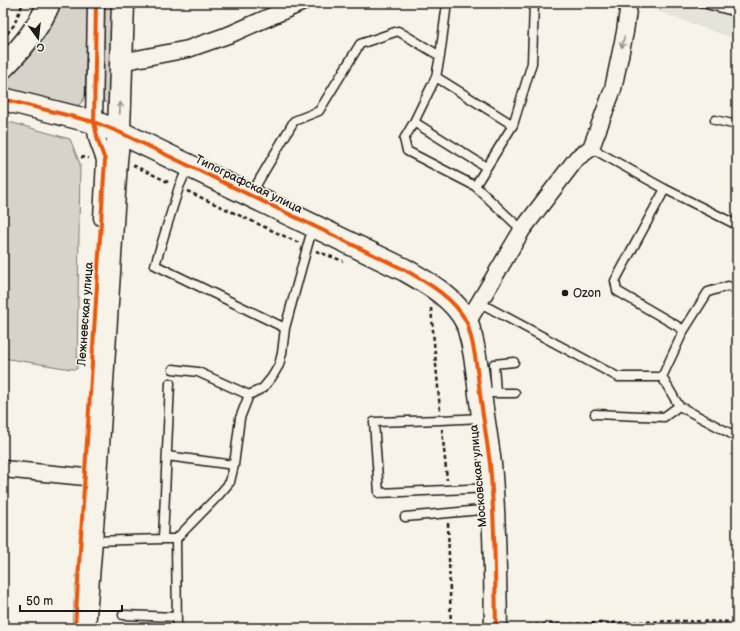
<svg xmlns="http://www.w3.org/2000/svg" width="740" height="631" font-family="'Balsamiq Sans',sans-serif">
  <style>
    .built { fill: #e6e3d9 }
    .green { fill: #d7d3cb; stroke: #7a7874 }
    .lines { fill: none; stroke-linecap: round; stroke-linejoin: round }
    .lane-casing { stroke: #1c1c1c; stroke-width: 11 }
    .street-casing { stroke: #1c1c1c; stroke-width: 19 }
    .secondary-casing { stroke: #1c1c1c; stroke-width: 25 }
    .highway-casing { stroke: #1c1c1c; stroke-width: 25 }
    .path { stroke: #1c1c1c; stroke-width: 2.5; stroke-dasharray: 4 3; stroke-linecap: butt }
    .lane { stroke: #f7f3e8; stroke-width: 8 }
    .street { stroke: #f7f3e8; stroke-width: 16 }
    .secondary { stroke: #f7f3e8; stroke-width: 22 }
    .highway { stroke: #f7f3e8; stroke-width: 22 }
    .cycleway-casing { stroke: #f7f3e8; stroke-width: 6 }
    .cycleway { stroke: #e8590c; stroke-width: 4 }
    .oneway { stroke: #94928c }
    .poi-dot { fill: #1c1c1c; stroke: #f7f3e8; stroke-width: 1.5 }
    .labels { text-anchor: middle; stroke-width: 3; stroke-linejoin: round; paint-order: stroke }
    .street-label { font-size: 12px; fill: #1c1c1c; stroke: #f7f3e8 }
    .poi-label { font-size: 12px; fill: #1c1c1c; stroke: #f7f3e8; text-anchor: start }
  </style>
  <rect width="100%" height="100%" fill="#f7f3e8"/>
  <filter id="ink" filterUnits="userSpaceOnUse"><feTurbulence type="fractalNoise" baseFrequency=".025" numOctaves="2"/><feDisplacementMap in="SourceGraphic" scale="8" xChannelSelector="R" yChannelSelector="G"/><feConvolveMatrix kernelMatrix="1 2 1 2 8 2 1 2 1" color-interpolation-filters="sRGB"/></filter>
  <g filter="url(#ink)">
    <path class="built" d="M635,3h102v37z"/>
    <path class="green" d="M60,3h28l-3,92c-2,7 -4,11 -13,11l-69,-15c0,-13 10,-18 19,-27 15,-18 26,-40 38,-61z
      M105,3h12l-7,99 -2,1 -4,-1 -1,-4z
      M3,121l10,2 57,16 10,25 -3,205h-6l-68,-11v-142l1,-6 -1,-2z"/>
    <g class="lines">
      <defs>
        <path id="lane" d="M447,3l-7,53 -4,21 -22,45 -10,17 3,12 68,35
          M702,3l35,9
          M436,77l77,48
          M715,120l22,5
          M414,122l72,45
          M591,148l74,41 -50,92 2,10 67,39
          M188,167l-9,20 -24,78 130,63
          M665,189l72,36
          M251,194l43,-73 25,-10 41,-67 38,-13 42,25
          M522,230l-47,-44 38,-61 19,-62 2,-60
          M737,290l-9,-4 -20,6 -24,38 -22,47 17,29 58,31
          M480,303l138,74h44
          M173,369l25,3 51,23
          M491,393h24
          M496,393l-2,-29 20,-2
          M595,414l69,3 15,-11
          M482,418l-41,2 -67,2 5,71 112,-5
          M167,456l67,9
          M405,517l87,-8
          M163,539h13l42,-43 12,-14 4,-17 6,-47 9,-23 14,-7 9,-11 7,-12 3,-12 3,-25 28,-102
          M176,539l1,89
          M91,541l72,-2 7,-156
          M123,615l54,2"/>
        <path id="street" d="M96,3l-2,119 4,19 7,19 -3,58
          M121,62l67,-13 43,-15 70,-31
          M467,323l55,-93 55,-72 14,-10 22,-59 12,-57 4,-29
          M3,469l82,8"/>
        <path id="secondary" d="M3,99l91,23 25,10 286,138c23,13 50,28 62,53 2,4 2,9 4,14 5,19 7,38 9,57 3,23 7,46 10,70 5,53 5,110 6,164"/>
        <path id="highway" d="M3,67c19,-19 36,-39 46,-64
          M84,628l12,-151 20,-316 3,-29 4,-129"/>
      </defs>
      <use href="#lane" class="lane-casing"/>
      <use href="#street" class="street-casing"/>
      <use href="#secondary" class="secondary-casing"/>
      <use href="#highway" class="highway-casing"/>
      <path class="path" d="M3,39l11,-14 9,-22
        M81,157l8,1
        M133,165l37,18
        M187,191l112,52
        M316,251l27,10
        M431,308l9,102
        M442,429l5,51
        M448,523l3,105
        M528,625l151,-4 58,1"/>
      <use href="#lane" class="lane"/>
      <use href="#street" class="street"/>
      <use href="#secondary" class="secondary"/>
      <use href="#highway" class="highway"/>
      <defs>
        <path id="cycleway" d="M3,99l91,23 25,10 286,138c23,13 50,28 62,53 2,4 2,9 4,14 5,19 7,38 9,57 3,23 7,46 10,70 5,53 5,110 6,164
          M75,628l30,-468 -7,-19 -4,-19 2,-119"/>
      </defs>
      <use href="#cycleway" class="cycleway-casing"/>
      <use href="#cycleway" class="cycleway"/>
    </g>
    <defs><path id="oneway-shaft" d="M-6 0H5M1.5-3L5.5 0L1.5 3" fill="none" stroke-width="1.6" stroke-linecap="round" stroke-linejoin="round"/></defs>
    <g class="oneway">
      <use href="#oneway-shaft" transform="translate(623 42) rotate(102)"/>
      <use href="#oneway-shaft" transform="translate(120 108) rotate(-88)"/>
    </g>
  </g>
  <circle class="poi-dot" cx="565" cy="293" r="4"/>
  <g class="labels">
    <g class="street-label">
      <text transform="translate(249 184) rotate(26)" y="4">Типографская улица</text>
      <text transform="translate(85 314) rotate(-86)" y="4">Лежневская улица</text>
      <text transform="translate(478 476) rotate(-95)" y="4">Московская улица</text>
    </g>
    <g class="poi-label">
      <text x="573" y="297">Ozon</text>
    </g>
  </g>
  <rect width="740" height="631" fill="none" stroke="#f7f3e8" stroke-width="16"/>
  <rect x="8" y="8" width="724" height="615" fill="none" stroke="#1c1c1c" stroke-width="1.5" filter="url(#ink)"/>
  <g transform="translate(38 38) rotate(165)" stroke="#f7f3e8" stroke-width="3" paint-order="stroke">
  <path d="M0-3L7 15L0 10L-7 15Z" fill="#1c1c1c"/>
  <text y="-6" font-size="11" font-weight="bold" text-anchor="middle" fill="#1c1c1c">С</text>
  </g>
  <path d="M20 605v6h102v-6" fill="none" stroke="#1c1c1c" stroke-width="2"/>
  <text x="26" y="605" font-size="12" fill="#1c1c1c" stroke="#f7f3e8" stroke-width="3" paint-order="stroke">50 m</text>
</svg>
